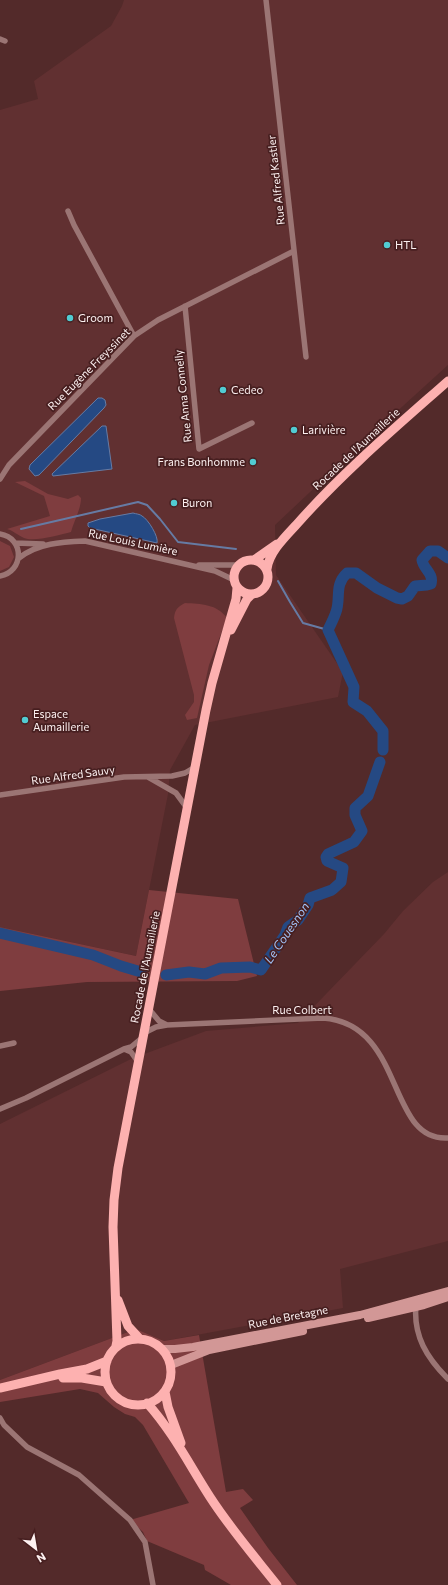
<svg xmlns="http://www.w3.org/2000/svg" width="448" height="1585" font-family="Commissioner,sans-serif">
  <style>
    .built { fill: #613031 }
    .green { fill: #7f3d3f }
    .water { fill: #254983; stroke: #667ba4 }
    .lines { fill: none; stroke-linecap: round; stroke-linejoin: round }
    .stream { stroke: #667ba4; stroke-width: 2 }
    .river { stroke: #254983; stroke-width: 11 }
    .minor { stroke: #9b7574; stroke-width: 5.5 }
    .secondary { stroke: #d29796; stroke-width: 8 }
    .primary { stroke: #fdb1b0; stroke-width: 9 }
    .poi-dot { fill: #51ccd2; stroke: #471f20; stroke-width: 1.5 }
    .labels { text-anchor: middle; stroke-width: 3.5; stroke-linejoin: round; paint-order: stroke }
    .street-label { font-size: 11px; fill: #fdf1f1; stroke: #471f20 }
    .poi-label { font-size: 11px; fill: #fdf1f1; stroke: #471f20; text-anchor: start }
    .water-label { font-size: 12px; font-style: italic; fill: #a2c2f6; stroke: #471f20 }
  </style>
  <rect width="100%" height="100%" fill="#532a2a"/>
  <path class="built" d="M124,0h324v365l-89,81 -84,79 1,50 67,97 -5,25 -143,28 -25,45 -2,24 -32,162 -136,-29v-817l38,-11 -4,-18 77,-55 11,-20z
    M448,872v369l-108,28 3,39 -179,33 -28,-12 -136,51v-256l131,-65 75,-28 92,-8 86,-89 19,-23 30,-29z"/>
  <path class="green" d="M25,481l23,13 20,5 10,-4 3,3c0,11 -7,23 -10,34 -11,3 -37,10 -47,6 -7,-3 -10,-7 -17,-9l43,-13 -6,-20 -29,-14z
    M0,541l10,5 4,11 -5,10 -9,4z
    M185,603c16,1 32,1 42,15l-18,47 -12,53 -10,2 -2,-5 9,-13v-7l-20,-77c1,-8 3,-11 11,-15z
    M149,890l89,9 19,77 -20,5 -150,1 -87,9v-64l136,29z
    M136,1329l28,12 35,-6 27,157 17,-3 10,11 -13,8 28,40 29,37h-66l-26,-15 -1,-5 -57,-24 -4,-9 -13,-12 59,-17 -46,-78 -8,-8 -10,-3 -11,-7 -16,-14 -18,-4 -80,13v-22z"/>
  <path class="water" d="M98,398h4l3,2 1,5 -2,3 -65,67 -4,1 -6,-7 1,-4z
    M102,426h4l6,43 -59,7 -1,-2z
    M133,513c3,1 7,1 9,3 6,3 17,21 15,27l-67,-15 -2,-2v-3l12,-4z"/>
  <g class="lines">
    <path class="stream" d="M21,529l117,-27 9,3 13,14 18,23 58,7
      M278,581l12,21 13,21 25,7"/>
    <path class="river" d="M383,750v-19l-16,-20 -14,-9 1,-15 -26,-57c3,-6 6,-12 8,-18 5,-14 -2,-27 11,-39h9l21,15 20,10 5,1 6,-3 7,-10 12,-1 4,-1c3,-11 -8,-15 -9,-24l8,-9h8l10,7
      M0,933l93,22 28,11 20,6
      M166,975l23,-3 16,2 16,-6 29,-1 11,3 24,-35 3,-8 10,-7 10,-15 2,-7 22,-8 9,-8 2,-14 -16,-7 -1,-4 2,-3 26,-12 8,-11 -7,-16v-7l13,-12 12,-34"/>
    <path class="minor" d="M266,0l40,357
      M0,39l5,2
      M68,211l6,14 60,111
      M185,306l14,143 53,-26
      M0,479l9,-14 125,-129 24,-16 136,-69
      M0,534c25,4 24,38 0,42
      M15,543l28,1
      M19,558c19,-15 43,-16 66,-17l130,30 19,9
      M199,565h39
      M148,777l28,16 11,15
      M0,795l124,-18 48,-1 13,-3 10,-6
      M167,1025l156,-7c83,6 63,124 125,120
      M144,1033l12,-6 11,-2 -8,-4 -10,-12
      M0,1046l14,-3
      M138,1062l-7,-10 -7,-3 7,-2 12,-10
      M0,1109l26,-11 98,-49
      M416,1305c-3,31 11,53 32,74
      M0,1418l4,7 23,22 52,28 51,45 15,22 8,43"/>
    <path class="secondary" d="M368,1318l56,-13 24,-8
      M162,1349h13l18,-2 167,-32 88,-24
      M171,1365l38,-15 94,-19"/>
    <path class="primary" d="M234 577a17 17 0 1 1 34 0a17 17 0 1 1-34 0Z
      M254,560l23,-16
      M267,569c2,-17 19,-33 30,-45 46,-52 99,-97 151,-143
      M231,630l16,-31 5,-5
      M118,1300l10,26 11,12
      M105 1372a33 33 0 1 1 66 0a33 33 0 1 1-66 0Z
      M116,1346l1,-5 -4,-114 1,-27 4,-32 88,-458 6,-27 24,-84 1,-11
      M63,1378h19l24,4
      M0,1388l60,-14 27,-5 20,-8
      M165,1392l3,15 13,36
      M147,1403c26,29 43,63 63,94 20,31 44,59 67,88"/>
  </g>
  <g class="poi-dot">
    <circle cx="387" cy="245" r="4"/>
    <circle cx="70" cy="318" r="4"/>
    <circle cx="223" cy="390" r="4"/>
    <circle cx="294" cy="430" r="4"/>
    <circle cx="253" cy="462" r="4"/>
    <circle cx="174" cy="503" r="4"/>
    <circle cx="25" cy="720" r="4"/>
  </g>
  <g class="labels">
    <g class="street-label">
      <text transform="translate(276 180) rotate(-96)" y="4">Rue Alfred Kastler</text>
      <text transform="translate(89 369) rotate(-45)" y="4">Rue Eugène Freyssinet</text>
      <text transform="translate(183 396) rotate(-96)" y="4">Rue Anna Connelly</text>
      <text transform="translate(356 449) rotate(-43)" y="4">Rocade de l'Aumaillerie</text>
      <text transform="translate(133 542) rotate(12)" y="4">Rue Louis Lumière</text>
      <text transform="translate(73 775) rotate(-8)" y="4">Rue Alfred Sauvy</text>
      <text transform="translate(145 967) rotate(-79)" y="4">Rocade de l'Aumaillerie</text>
      <text x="302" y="1014">Rue Colbert</text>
      <text transform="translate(288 1317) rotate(-11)" y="4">Rue de Bretagne</text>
    </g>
    <g class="poi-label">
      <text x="395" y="249">HTL</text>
      <text x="78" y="322">Groom</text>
      <text x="231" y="394">Cedeo</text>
      <text x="302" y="434">Larivière</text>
      <text x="245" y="466" text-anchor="end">Frans Bonhomme</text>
      <text x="182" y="507">Buron</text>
      <text x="33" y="718">Espace<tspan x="33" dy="13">Aumaillerie</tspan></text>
    </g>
    <g class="water-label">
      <text transform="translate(287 933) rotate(-56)" y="4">Le Couesnon</text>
    </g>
  </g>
  <g transform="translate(36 1549) rotate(149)" stroke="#471f20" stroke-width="3" paint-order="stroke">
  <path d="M0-3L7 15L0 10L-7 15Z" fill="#fdf1f1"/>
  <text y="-6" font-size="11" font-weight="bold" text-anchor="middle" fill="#fdf1f1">N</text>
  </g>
</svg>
